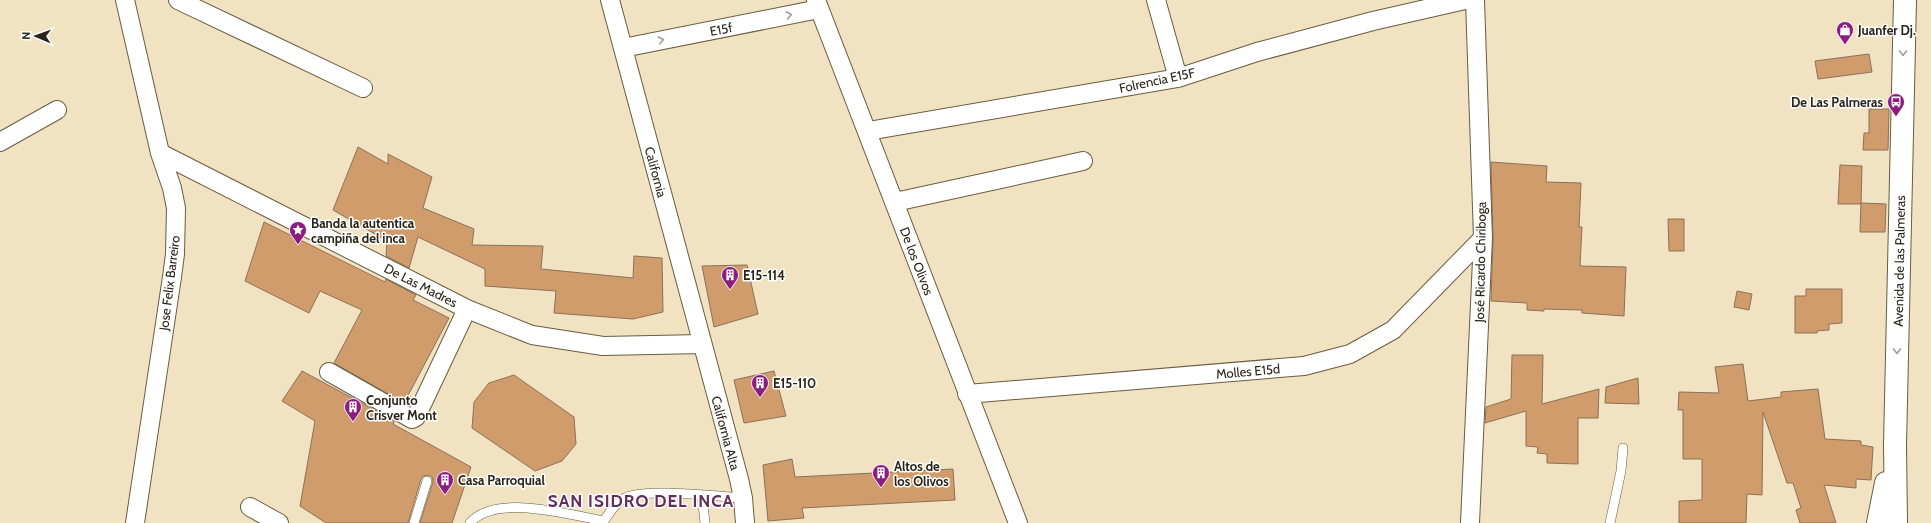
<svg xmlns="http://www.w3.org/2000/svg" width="1931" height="523" font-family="Cabin,sans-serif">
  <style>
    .building { fill: #d09c6b; stroke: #8b715a }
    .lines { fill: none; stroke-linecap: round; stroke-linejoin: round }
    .service-casing { stroke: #695c3f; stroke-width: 10 }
    .minor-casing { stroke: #695c3f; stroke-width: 20 }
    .primary-casing { stroke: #695c3f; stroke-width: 24 }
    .service { stroke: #fff; stroke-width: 9 }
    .minor { stroke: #fff; stroke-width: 18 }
    .primary { stroke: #fff; stroke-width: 22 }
    .oneway { stroke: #9f9d97 }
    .labels { text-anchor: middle; stroke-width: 3; stroke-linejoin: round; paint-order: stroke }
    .street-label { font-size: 13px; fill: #2a2518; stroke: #fff }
    .poi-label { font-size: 13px; font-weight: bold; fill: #2a2518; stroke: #fff; text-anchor: start }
    .district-label { font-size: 17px; font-weight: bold; letter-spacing: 1px; fill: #622d5b; stroke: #fff }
  </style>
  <rect width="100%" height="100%" fill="#f1e2c1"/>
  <path class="building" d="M1869,54l3,18 -54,7 -3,-18z
    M1869,109h20l-1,41h-25l1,-17h5z
    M358,147l30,17v-10l44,23 -9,31 51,21 -2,16 71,1 -2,23 92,9 1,-22 28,2 1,54 -30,7 -79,-6 2,-22 -71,-5v-17l-67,-32 -9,31 -23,-12 1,-15 -54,-31z
    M1491,162l56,4 -1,16 35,1 -2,44h3l-2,39 46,1 -2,49 -42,-3v-3l-38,-1v2l-17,-1v-7l-36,-2 2,-63z
    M1840,165l22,1 -1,38h-23z
    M1861,203l25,1 -1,28h-25z
    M1668,219h16v32h-15z
    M264,222l121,60 1,-3 17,9 13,7 -3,5 36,18 -45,85 -70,-40 28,-53 -42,-19 -11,22 -64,-32z
    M747,265l11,49 -44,13 -12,-61z
    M1806,289h36v34l-13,1v6l-12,1v2h-22v-37h11z
    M1737,291l15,3 -3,16 -15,-3z
    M1512,355h31l-1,49 57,-15 -1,29h-20v46l-31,-1v-9l-10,-1 1,-6 -12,-1v-35l-41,12 1,-16 25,-8z
    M1743,364l5,37 33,-4v-5l37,-3 7,50 36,2v4l12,2 -2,33 -15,-1v9l-32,-3 12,38h-36l-4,-13 5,-2 -8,-25h-6l-24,-71 -1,83 -15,-1 -1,29h-67v-22l23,-1v-41h-19v-49h-5l1,-18 40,1 -4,-26z
    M302,371l93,50 -2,3 78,43 -19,56h-32l13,-41 -1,-5 -4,-2 -5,1 -2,3 -13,44h-82l-26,-17 15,-85 -33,-20z
    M774,371l12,45 -42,7 -10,-43z
    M514,375l60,42 2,27 -14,17 -27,10 -63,-43 2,-26 15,-19z
    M1638,378l1,26 -34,-1 1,-16z
    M792,459l3,18 158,-8 2,31 -153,8 2,10 -36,3 -5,-56z"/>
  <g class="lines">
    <defs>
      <path id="service" d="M702,495l3,28
        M414,523l13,-42
        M470,523c25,-30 100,-8 134,-2 5,-8 12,-19 21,-23 21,-10 92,-2 118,0
        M1610,523l11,-52 2,-23"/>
      <path id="minor" d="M125,0l35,153 12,35 4,20 -1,46 -3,23 -37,246
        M178,0l185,88
        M610,0l129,479 4,19 2,25
        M816,0l202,523
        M1156,0l22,78
        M623,48l196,-39
        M868,131l310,-53 79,-26 116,-31 92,-21
        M0,142l57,-32
        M160,153l307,156 65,26 71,11 99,-2
        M895,202l188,-41
        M329,372l83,47 4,-2 51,-108
        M967,394l337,-28 46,-12 43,-24 90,-92
        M250,507l29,16
        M1470,523l13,-285 -8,-238"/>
      <path id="primary" d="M1878,523l8,-40
        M1896,523l-1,-78 10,-445"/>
    </defs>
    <use href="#service" class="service-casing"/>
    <use href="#minor" class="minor-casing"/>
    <use href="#primary" class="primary-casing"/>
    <use href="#service" class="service"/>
    <use href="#minor" class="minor"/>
    <use href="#primary" class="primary"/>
  </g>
  <defs><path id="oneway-chevron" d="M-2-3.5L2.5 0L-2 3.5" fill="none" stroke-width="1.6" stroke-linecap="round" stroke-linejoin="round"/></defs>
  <g class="oneway">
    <use href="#oneway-chevron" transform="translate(789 15) rotate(-11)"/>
    <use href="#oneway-chevron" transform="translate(661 40) rotate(-11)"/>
    <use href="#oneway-chevron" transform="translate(1903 53) rotate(91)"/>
    <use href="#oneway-chevron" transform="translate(1897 351) rotate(91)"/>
  </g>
  <defs>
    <symbol id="shop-pin" viewBox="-11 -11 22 30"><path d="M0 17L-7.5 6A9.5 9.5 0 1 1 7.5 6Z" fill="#8b1d81" stroke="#fff"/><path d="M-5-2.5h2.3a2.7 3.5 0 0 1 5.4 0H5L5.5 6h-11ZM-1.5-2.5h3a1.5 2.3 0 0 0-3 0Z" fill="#fff"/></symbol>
    <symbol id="bus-pin" viewBox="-11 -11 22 30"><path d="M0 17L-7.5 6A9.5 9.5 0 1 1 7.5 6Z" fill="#8b1d81" stroke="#fff"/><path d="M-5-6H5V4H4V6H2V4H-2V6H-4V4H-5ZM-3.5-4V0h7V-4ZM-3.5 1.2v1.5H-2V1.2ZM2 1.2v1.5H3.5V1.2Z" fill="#fff"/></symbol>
    <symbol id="sight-pin" viewBox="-11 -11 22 30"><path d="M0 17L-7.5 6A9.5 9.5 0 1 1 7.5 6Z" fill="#8b1d81" stroke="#fff"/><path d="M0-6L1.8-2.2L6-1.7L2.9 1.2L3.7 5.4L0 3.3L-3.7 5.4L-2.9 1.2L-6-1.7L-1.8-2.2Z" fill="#fff"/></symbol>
    <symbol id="building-pin" viewBox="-11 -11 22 30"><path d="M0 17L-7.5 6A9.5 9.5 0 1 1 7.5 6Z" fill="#8b1d81" stroke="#fff"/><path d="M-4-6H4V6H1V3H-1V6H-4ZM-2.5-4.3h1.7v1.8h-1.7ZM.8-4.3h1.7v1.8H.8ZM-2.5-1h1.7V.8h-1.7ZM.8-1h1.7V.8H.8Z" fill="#fff"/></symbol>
  </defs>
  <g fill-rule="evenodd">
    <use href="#shop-pin" x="1835" y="20" width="20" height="27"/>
    <use href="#bus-pin" x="1886" y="92" width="20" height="27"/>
    <use href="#sight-pin" x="288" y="220" width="20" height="27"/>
    <use href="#building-pin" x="720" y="265" width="20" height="27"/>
    <use href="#building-pin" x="750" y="373" width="20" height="27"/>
    <use href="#building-pin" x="343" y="397" width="20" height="27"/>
    <use href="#building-pin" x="871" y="463" width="20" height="27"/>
    <use href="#building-pin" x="435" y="470" width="20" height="27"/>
  </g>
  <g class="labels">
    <g class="street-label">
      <text transform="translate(721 29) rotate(-11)" y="5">E15f</text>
      <text transform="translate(1157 80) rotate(-12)" y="5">Folrencia E15F</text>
      <text transform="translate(656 172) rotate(75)" y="5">California</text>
      <text transform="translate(917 261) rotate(69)" y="5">De los Olivos</text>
      <text transform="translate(1899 261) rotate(-89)" y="5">Avenida de las Palmeras</text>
      <text transform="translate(1480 262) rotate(-89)" y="5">José Ricardo Chiriboga</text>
      <text transform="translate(169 283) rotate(-83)" y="5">Jose Felix Barreiro</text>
      <text transform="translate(421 285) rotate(27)" y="5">De Las Madres</text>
      <text transform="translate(1248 371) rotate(-5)" y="5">Molles E15d</text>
      <text transform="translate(726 433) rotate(75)" y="5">California Alta</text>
    </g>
    <g class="poi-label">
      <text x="1858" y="35">Juanfer Dj.</text>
      <text x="1883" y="107" text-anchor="end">De Las Palmeras</text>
      <text x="311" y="228">Banda la autentica<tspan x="311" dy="15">campiña del inca</tspan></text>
      <text x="743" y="280">E15-114</text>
      <text x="773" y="388">E15-110</text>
      <text x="366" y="405">Conjunto<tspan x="366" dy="15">Crisver Mont</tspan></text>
      <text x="894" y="471">Altos de<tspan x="894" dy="15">los Olivos</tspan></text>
      <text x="458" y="485">Casa Parroquial</text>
    </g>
    <g class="district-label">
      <text x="641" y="507">SAN ISIDRO DEL INCA</text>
    </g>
  </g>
  <g transform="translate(36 36) rotate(272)" stroke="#ffffff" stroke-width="3" paint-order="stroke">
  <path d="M0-3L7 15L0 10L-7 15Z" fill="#2a2518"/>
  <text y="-6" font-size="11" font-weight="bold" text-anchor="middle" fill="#2a2518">N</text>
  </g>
</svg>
